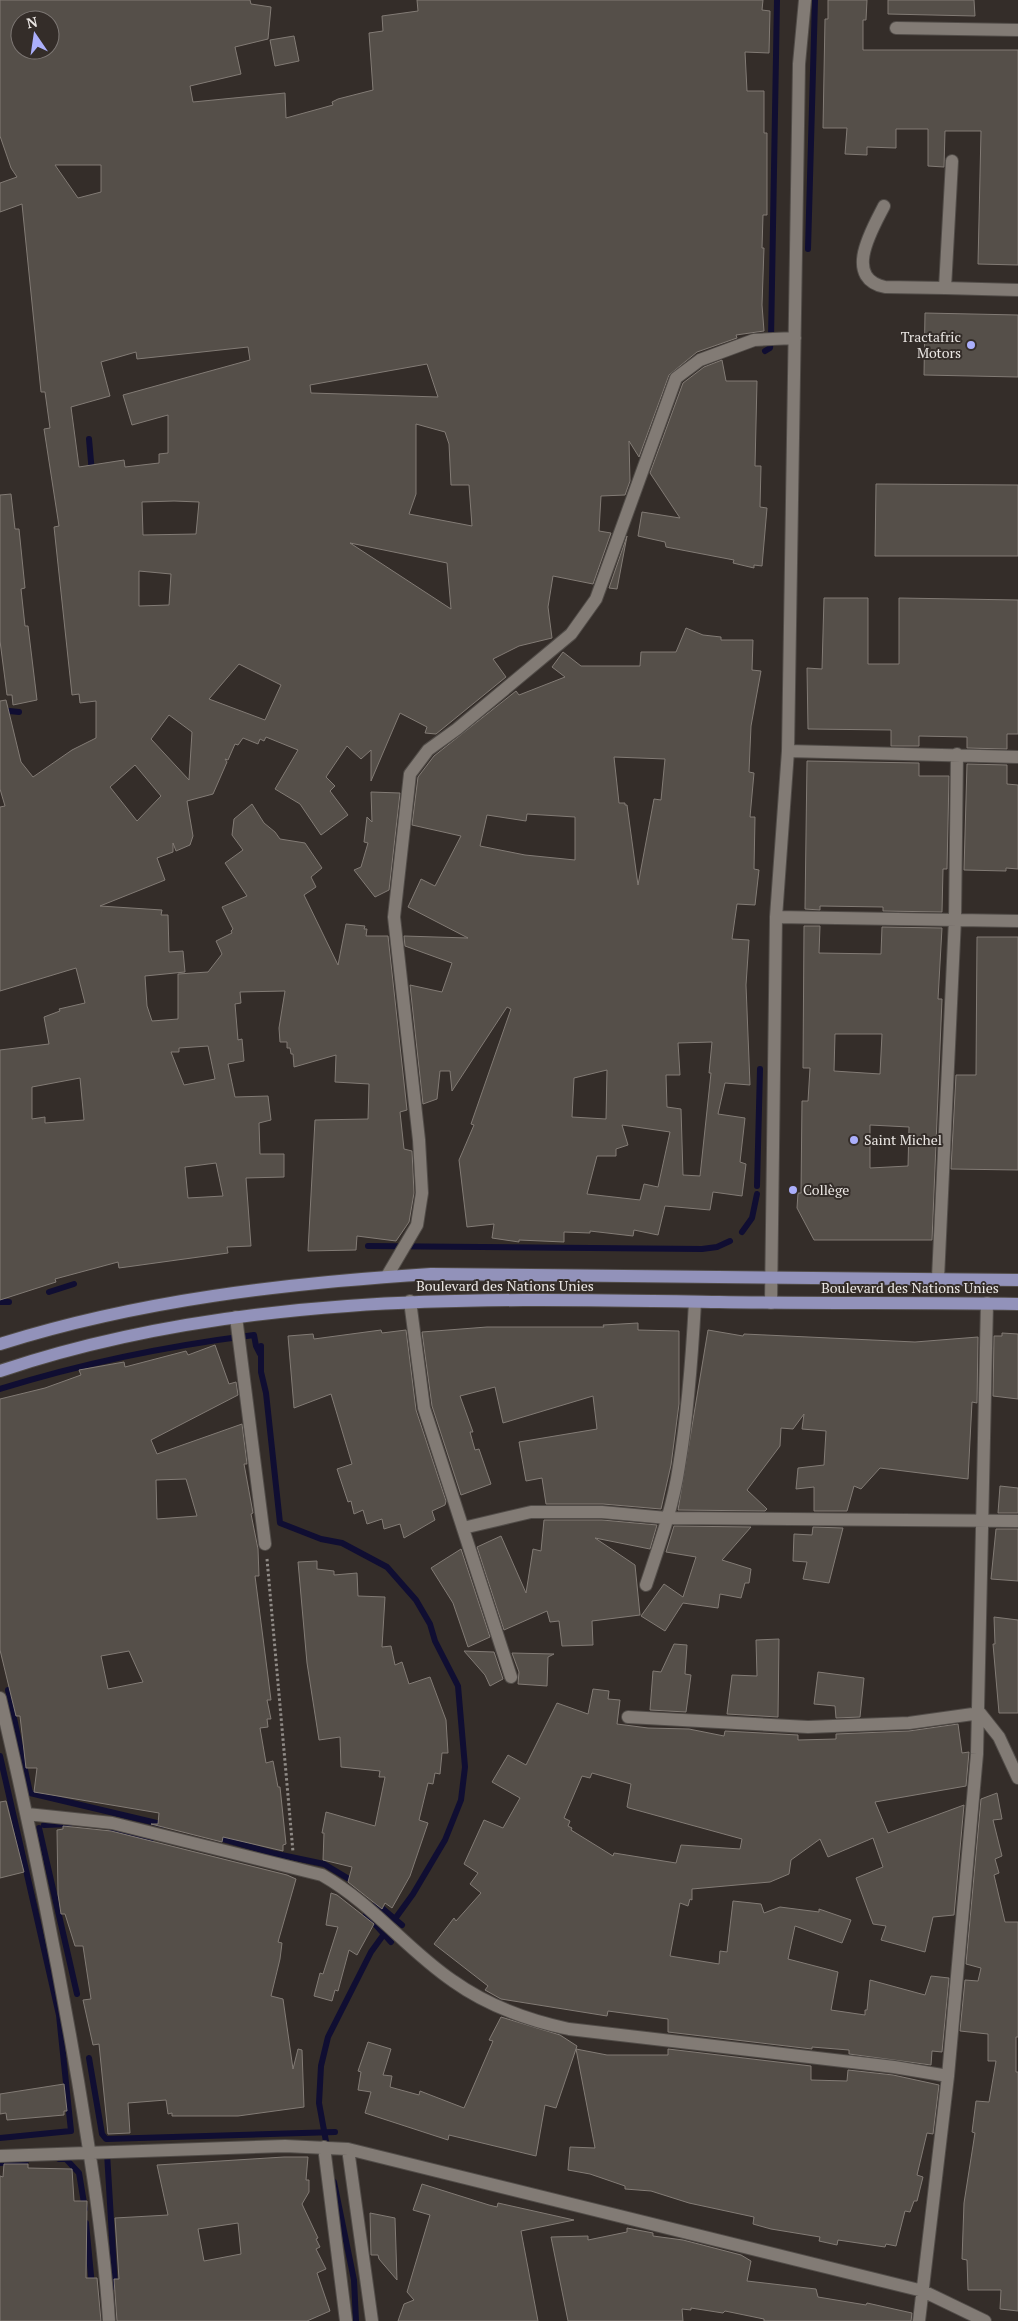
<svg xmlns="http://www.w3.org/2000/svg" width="1018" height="2321" font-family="'PT Serif',serif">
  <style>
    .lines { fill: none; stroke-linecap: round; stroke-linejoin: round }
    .stream { stroke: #100e32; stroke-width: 6 }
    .building { fill: #554f49; stroke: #827b75; fill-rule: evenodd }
    .minor-casing { stroke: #514c48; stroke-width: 14 }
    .major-casing { stroke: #514c48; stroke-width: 14 }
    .path { stroke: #908b87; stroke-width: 3; stroke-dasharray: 2.5 2.5; stroke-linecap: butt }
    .minor { stroke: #827b75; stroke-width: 12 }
    .major { stroke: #9292ba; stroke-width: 12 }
    .poi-dot { fill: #abaffb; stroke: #342d29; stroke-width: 2 }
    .labels { text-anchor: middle; stroke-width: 4; stroke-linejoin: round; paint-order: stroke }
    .poi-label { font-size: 14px; fill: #ebe7e4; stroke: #342d29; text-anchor: start }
    .street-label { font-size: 14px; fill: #ebe7e4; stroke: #342d29 }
  </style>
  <rect width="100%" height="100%" fill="#342d29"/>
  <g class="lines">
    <path class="stream" d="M808,249l7,-249
      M765,351l5,-3 1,-9 6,-339
      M89,439l3,34
      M0,710l19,2
      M757,1186l3,-117
      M742,1232l10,-14 5,-24
      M368,1246l334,3 15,-2 13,-6
      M49,1292l25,-8
      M0,1302h9
      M261,1346v26l5,21 14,130 41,16 21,4 45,24 29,33 14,24 5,17 23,45 7,81 -4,33 -16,40 -32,54 -42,58 -43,85 -7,29 -2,37 8,44
      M0,1389c83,-26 167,-43 254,-54l2,11 4,8
      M8,1690l22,103 135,32
      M0,1756l59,259 12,116 -71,7
      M44,1825l26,-1
      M39,1828l38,166
      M112,1829l39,10
      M216,1837l56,16 52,11 30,18
      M376,1903l26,22
      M366,1914l25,28
      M89,2058l13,76 4,5 229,-7
      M110,2153h-3l8,134
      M59,2159h7l13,14 6,36
      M0,2163l26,-2
      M334,2182l20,98 2,41
      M86,2223l6,63"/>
  </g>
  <path class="building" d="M0,0h250l1,4 20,3 -3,32 -33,8 6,27 -51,12 3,16 92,-9 1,25 47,-13 -1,-3 6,-3 35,-9 -4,-57 14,-2 -1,-15 36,-5 -1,-11h346l-1,10 8,1 -1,42 -24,-1 2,39h17v42h3v82h-4l-1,33h2l-2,57 2,26 -28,4 1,3 -40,14 -28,23 -30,82 -10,-16 1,40 -5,14 -24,1 -2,35 12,2 -18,51 -40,-8 -5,31 4,31 -33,8 -26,13 13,18 -70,57 -11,-1 2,-6 -27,-14 -29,68v-31l-10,9 -14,-13 -21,31 9,9 -5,5 18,24 -27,20 -21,-31 -25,-15 23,-39 -32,-13 -2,4 -4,-2 -2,5 -15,-6 -5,7 -3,-1 -7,16 -3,-1 2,3 -14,32 -26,7 6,35 -3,9 -14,6 -3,-8v9l-16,6 8,22 -65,26 62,4 -1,5h7l1,37 14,-1 2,21 -40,4 2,30 5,15 26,-2v-45l30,-2 14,-18 -6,-13 16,-8 -1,-2 2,-2 -11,-22 25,-11 -22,-33 18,-13 -11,-15 2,-16 18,-15 12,19 11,9 5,7 25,4 17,25 -11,9 5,10 -12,8 34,70 8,-41 19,2 -1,3h3l-1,7h22l19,174 -7,2 4,37 8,2 2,42 -5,29 -13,19 -39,-5 -1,14 -48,1 7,-131 53,-1 1,-35 -34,-2 1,-27 -42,12 -1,-13h-2l-1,-6h-3v-6h-7l-1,-14 6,-37 -45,1 1,11 -6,1 3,36 4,-1 2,22 -16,3 7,33 33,-1 3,24 -12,3 1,31h24v23l-38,1 5,68 -24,1 1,6 -109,15 -1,-6 -63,17 1,3 -56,18v-250l49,-6 -5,-27 16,-6 -1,-2 26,-6 -9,-35 -76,23v-184l5,-1 -5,-17v-88l6,-1 15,62 12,15 39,-27 24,-12v-37l-16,2 -1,-9 -7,1 -18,-168 5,-1 -15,-97 6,-1 -5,-36h-4l-19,-188 -22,8v-29l17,-6 -6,-9 -11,-32zM20,20h30v30h-30zM55,165h46v27l-23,6zM248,347l2,13 -127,35 9,30 36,-10v38l-9,1v9l-34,4 -1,-7 -45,7 -8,-60 39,-11 -9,-34 35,-10 1,7zM427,364l11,33 -127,-4 -1,-8zM416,424l29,8 4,12 2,41h18l3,41 -63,-12 7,-20zM174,501l25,1 -3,32 -53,1 -1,-33zM350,543l97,20 4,46zM139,571l32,3 -2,31 -30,1zM239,664l42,21 -16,35 -56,-21zM169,715l23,17 -3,48 -38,-41zM135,765l26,31 -24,25 -27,-34zM208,1046l7,33 -31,6 -13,-33h8v-4zM80,1078l4,42 -39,3v-6l-13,2v-32zM216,1163l7,33 -35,2 -3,-31z
    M828,0h39l-1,20h-3v30h155v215l-40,-1 3,-133h-36l-1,36 -16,-1v-37h-32v19l-29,-1v8l-22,-1 2,-26h-24l2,-109h3z
    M888,0h86l1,16 -87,-2z
    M294,36l5,25 -24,5 -5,-26z
    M925,313l93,2v62l-94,-2z
    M722,360l4,21h31l-2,85h6l-1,41 7,1 -5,58 -8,-1v3l-21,-5 1,-3 -68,-13 -1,-5 -27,-6 4,-24 38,6 -30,-45 33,-90 21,-16z
    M876,484l142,1v71h-143z
    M11,494l4,35h4l6,59 -4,1 4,37h3l9,74 -24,5 -1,-10h-5l-7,-54v-146z
    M627,536l-10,53 -8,-1z
    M824,598h44v66h31v-66l119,2v134h-11v15l-40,-1v-11l-48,-1v10h-28v-16l-83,-1 -1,-61 15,1z
    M686,628l17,7 18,2v3h32l-1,30 9,1 -10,55 -2,46 5,1 -4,44h5l-1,52 5,1 -4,35 -18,-1 -5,35 17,1 -3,45 4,100 -25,-2 -7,31 27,4 -5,44 6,2 -4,32 -29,-4 -3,18 -45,-4 -7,29 -24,-5 -1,6 -43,-5v2l-26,-1v10l-45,-2v2l-27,-4 2,-14 -27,3 -8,-67 15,-35 -3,-1 40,-115 -4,-2 -55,84 -2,-20h-10l-3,28 -14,5 -13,-119 32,7 10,-29 -47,-17 -1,-10 64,2 -60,-31 13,-28 14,7 26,-50 -49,-11 6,-48 16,-21 82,-65 3,4 46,-18 -13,-10 11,-15 18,14h59l1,-14h35zM614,757l51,2 -4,41 -7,-1 -16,86 -11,-80h-2v-2h-6zM527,814l48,3v43l-50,-5 -45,-9 7,-31 39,6zM712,1042l-3,31h2l-11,103 -17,-1 -2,-66 -14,-2 -1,-32h14l-2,-32zM607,1070l-1,49 -34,-2 2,-39zM622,1125l48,7 -12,55 -14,-3 -4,16 -53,-6 10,-38h19v-7l12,-4z
    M807,761l112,2v13h30l-2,93h-4l-1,43 -59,-1v-4l-63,-1v4l-15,-1z
    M967,764l40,1v19l11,1v84l-12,-1v3l-42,-1z
    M371,792l29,1 -11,97 -14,7 -21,-27 7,-3 7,-24 -4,-1 3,-25 5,5z
    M804,926h16l-1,27 62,1 1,-27 60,1 -4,71h4l-10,241h-118l-17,-32 1,-15h3l1,-92h6l2,-33h-7zM835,1034h47l-2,40 -46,-3zM870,1125l39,2 -1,39 -38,2z
    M977,937h41v233l-67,-1 5,-94h20z
    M638,1323v7l41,1v73l-8,61 -10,44 -58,-5h-57l-4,-26 -16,3 -7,-39 78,-13 -4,-33 -90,27 -8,-36 -35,9 13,36h-3l5,18 4,-1 12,35 -30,11 -29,-89 -10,-74 65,-5h117l-1,-2z
    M381,1330l1,3 24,-3 10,80 30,91 -1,4 -13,6 3,9 -31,18 -4,-14 -16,5 -2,-10 -15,5 -4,-14 -9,4 -3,-13 -3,1 -11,-33 15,-5 -21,-70 -37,14 -6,-72 25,-2 1,5z
    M708,1330l35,6 1,-2 171,8 63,-5 -1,66 -5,-1 -4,77 -88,-11 -19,21 -7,-3 -7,25h-33v-24l-18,2 2,-21 26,-3 2,-34 -24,-2 2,-15 -11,15 -12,-1 -1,18 -33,44 20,19 -2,2 -87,-1z
    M1002,1333l16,1v65l-25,-3 1,-60h8z
    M215,1345l14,39 7,-2 2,13 -87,45 6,14 85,-30 5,40h-3l9,49 -2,1 7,35 1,27h-4l16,124h-4l4,19h-4l1,8 -8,1 6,35 7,-2 5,26h2l6,57 -3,1v6l-60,-14 -1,5 -71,-18h7l1,-11 -125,-21 3,-24h-11l-6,-52h-4l-16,-66v-251l45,-11 36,-13 -2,-5 45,-8 1,5 61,-16 2,4zM186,1479l11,37 -40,3 -1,-39zM129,1651l14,31 -35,7 -7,-33z
    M1000,1486l18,2v25h-20z
    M544,1520h58l55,5 -7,24 -55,-11 40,27 5,50 -48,6 1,24 -31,1 -3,-25 -9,1 -3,-11 -43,19 -27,-83 24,-11 25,57 7,-44 8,2z
    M674,1526l77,1 -29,33 29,9 -2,14h-4l-4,15 -21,-4 -2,14 -35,-5 -18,28 -24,-15 23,-32 19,13 13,-40 -30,-5z
    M813,1527l30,1 -14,55 -26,-4 4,-17 -14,-1 1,-27 18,1z
    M996,1529h22v52l-27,-2z
    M461,1549l29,88 -22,10 -15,-44 -22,-35z
    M317,1561v8l17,2v4l23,-2 1,23 27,1 -3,50 9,-1 4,19 7,-3 7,22 21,-7 16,43 2,33h-6l-2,21 -5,-1 -2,11 -5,-1 -9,37 9,3 -18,53 -18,32 -7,-5 -3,6 -34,-27 4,-15 -29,-7 1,-27h-2l4,-21 49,14 10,-49h-6l1,-6 -39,-4 -1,-30 -21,3 -12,-77 -9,-101z
    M994,1617l24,3v93h-19l-6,-69h2z
    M779,1639l-1,78 -51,-3 5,-39 25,1 -1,-36z
    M674,1644l13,1 -2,29 6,1 -5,37 -36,-2 3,-39 8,1z
    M464,1651l30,1 9,27 -13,7 -5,-11z
    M512,1653l42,1 -6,3 -1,29 -29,-2 1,-12z
    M818,1672l46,6 -4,39 -24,1 -1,-12 -21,-2z
    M593,1689l16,2 -1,8 12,1 -3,24 31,4 41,1 35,7 1,-5 73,4v5l38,-1v-5l73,-3 49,-7 4,29 7,-1 -3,34 -91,16 13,31 76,-28 -10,110 -21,2 -8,35 -44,-12 5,-14 -13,-2 -17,-46 27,-11 -10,-29 -45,19 -8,-18 -29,21 -2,14 -19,8 -78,7v11l-2,-1 -2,7 -8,-3 -10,53 49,8 1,-13 7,1 6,-51 28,3 3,9 16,-6 39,5v-3l32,11 -9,23 -47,-17 -7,33 50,13 -7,38 34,5v-5h2l3,-30 55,15 6,-19 18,2 -7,74 -10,-1 -1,14 -82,-11v-4l-37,-3v2l-144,-17v-13l-60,-8 -1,5 -106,-17 -16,-9 3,-4 -54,-42 20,-26 2,3 25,-28 -11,-9 8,-11 -14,-9 20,-44 19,8 17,-30 -28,-16 16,-27 18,10 31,-62 31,11zM592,1773l39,11 -4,23 2,1 113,31 -2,10 -59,-4 -5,18 -62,-10 -1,3 -42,-26 1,-2 -4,-2 2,-5 -6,-3 18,-42 8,2z
    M997,1793l5,26 -9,1 9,36 -7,3 4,14 -5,2 11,47h13v115h-2v35h2v239l-18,-2 1,-19h-33l-1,-30 -5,-1 2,-56 11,-70 -3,-1 4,-31 13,1 7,-41h-8v-27l-28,-3 5,-51 13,1 3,-13 -15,-4 15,-165z
    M6,1801l18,71 -24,6v-76z
    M63,1826l48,5 176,44 9,4 -18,63 4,1 -2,16 -9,37 12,3 10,70 5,-20 4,1 2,57 -66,9h-66v-3l-4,1 -2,-14 -38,3 2,30 -22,1 -9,-90 -6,1 -10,-45 8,-1 -8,-53h-8l-10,-32h-4l-3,-20 -1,-64 6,-1z
    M331,1893l6,2 37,29 -17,31 -8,-5 -11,41 -3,-1 -3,11 -18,-5 6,-23 3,1 15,-47 -12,-2z
    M501,2017l59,18 17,11 -1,3 31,6h61v-6l143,17v14l36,1 1,-11 45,5 46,10 -6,49 -6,-1 -10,42 6,2 -6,24h-3l-4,11 -5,-1 -9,35 -10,-2 -1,3 -47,-7 -1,5 -18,-4 1,-4 -49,-8 -18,-5 1,-7 -65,-14 -38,-12 -26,-2v-3l-35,-12 -22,-4 2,-23 25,1 -19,-99 -20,59 -11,-3 -9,51 -87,-21 -1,5 -83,-27 6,-21 -13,-2 3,-18 -3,-1 10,-29 23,7 -8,26 9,1 -2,11 29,8 1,-4 44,17 29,-67 -4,-1z
    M64,2084l3,27h-3v4l-57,5 -1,-7 -6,1v-20z
    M284,2157h24l-2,23h3v12l-7,12 16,34 -2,1 4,8 -4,2 10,20 -9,4 13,38 -23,10h-190l-3,-42h5l-4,-61 53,-3 -11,-50zM238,2223l3,31 -37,7 -6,-32z
    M4,2164h24v4l44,1 2,32h13l-1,77h11l4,43h-101v-145l3,1z
    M422,2184l67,21 8,2 1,-4 76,17 -53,11 17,90h-140l6,-17 10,-4 -7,-8 23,-77 -17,-5z
    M370,2213l25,5 2,62 -18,-21 -1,-4h-7z
    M627,2228l26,5v3l30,4 58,15 10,6 -4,20 69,8 2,8 48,8 1,-2 45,10 -1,8h-147v-2l-39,-8 -2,2 -32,-5v2l-9,-1 1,12h-115l-17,-84 37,-1v4l39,-8z"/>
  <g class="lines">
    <defs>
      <path id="minor" d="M896,28l122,2
        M952,161l-7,127 73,2
        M884,206c-11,22 -42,72 1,81l60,1
        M788,751l230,6
        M776,917l242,4
        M387,1276l30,-51 5,-32 -3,-53 -25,-223 16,-143 18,-24 29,-21 114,-95 25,-35 80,-221 24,-18 54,-20 41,-2
        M938,1278l17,-359 2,-165
        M410,1301l14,107 87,269
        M771,1303l5,-386 12,-166 11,-687 6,-64
        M236,1317l29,227
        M463,1528l68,-16h71l65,6 351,3
        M646,1585c13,-39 27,-78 33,-119 9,-54 13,-109 16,-164
        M0,1698c30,127 56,254 78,383 13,79 26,160 31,240
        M628,1717l180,10 101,-4 71,-10 19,24 19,41
        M27,1814l85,9 210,52c51,29 84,74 131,106 35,25 74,39 116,48l325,38 54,9
        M324,2147l22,174
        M348,2149l24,172
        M0,2156l285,-10 63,3 575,142 62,30
        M919,2321l29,-245 29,-322 10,-451"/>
      <path id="major" d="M0,1344c140,-44 286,-61 431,-70l587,6
        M0,1371c235,-79 475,-73 719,-69 100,2 199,0 299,2"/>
    </defs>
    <use href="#minor" class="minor-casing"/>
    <use href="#major" class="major-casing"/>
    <path class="path" d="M267,1559l26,293"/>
    <use href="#minor" class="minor"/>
    <use href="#major" class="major"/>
  </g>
  <g class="poi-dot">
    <circle cx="971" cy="345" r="5"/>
    <circle cx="854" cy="1140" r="5"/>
    <circle cx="793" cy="1190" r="5"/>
  </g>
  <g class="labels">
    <g class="poi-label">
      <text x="961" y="342" text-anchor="end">Tractafric<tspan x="961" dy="16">Motors</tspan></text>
      <text x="864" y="1145">Saint Michel</text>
      <text x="803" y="1195">Collège</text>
    </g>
    <g class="street-label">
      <text x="505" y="1291">Boulevard des Nations Unies</text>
      <text x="910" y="1293">Boulevard des Nations Unies</text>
    </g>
  </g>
  <g transform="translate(35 35) rotate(347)"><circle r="24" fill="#342d29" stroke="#7d7774"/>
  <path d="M0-4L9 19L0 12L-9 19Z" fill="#abaffb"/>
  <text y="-8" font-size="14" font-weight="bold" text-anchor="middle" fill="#ebe7e4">N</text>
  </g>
</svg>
